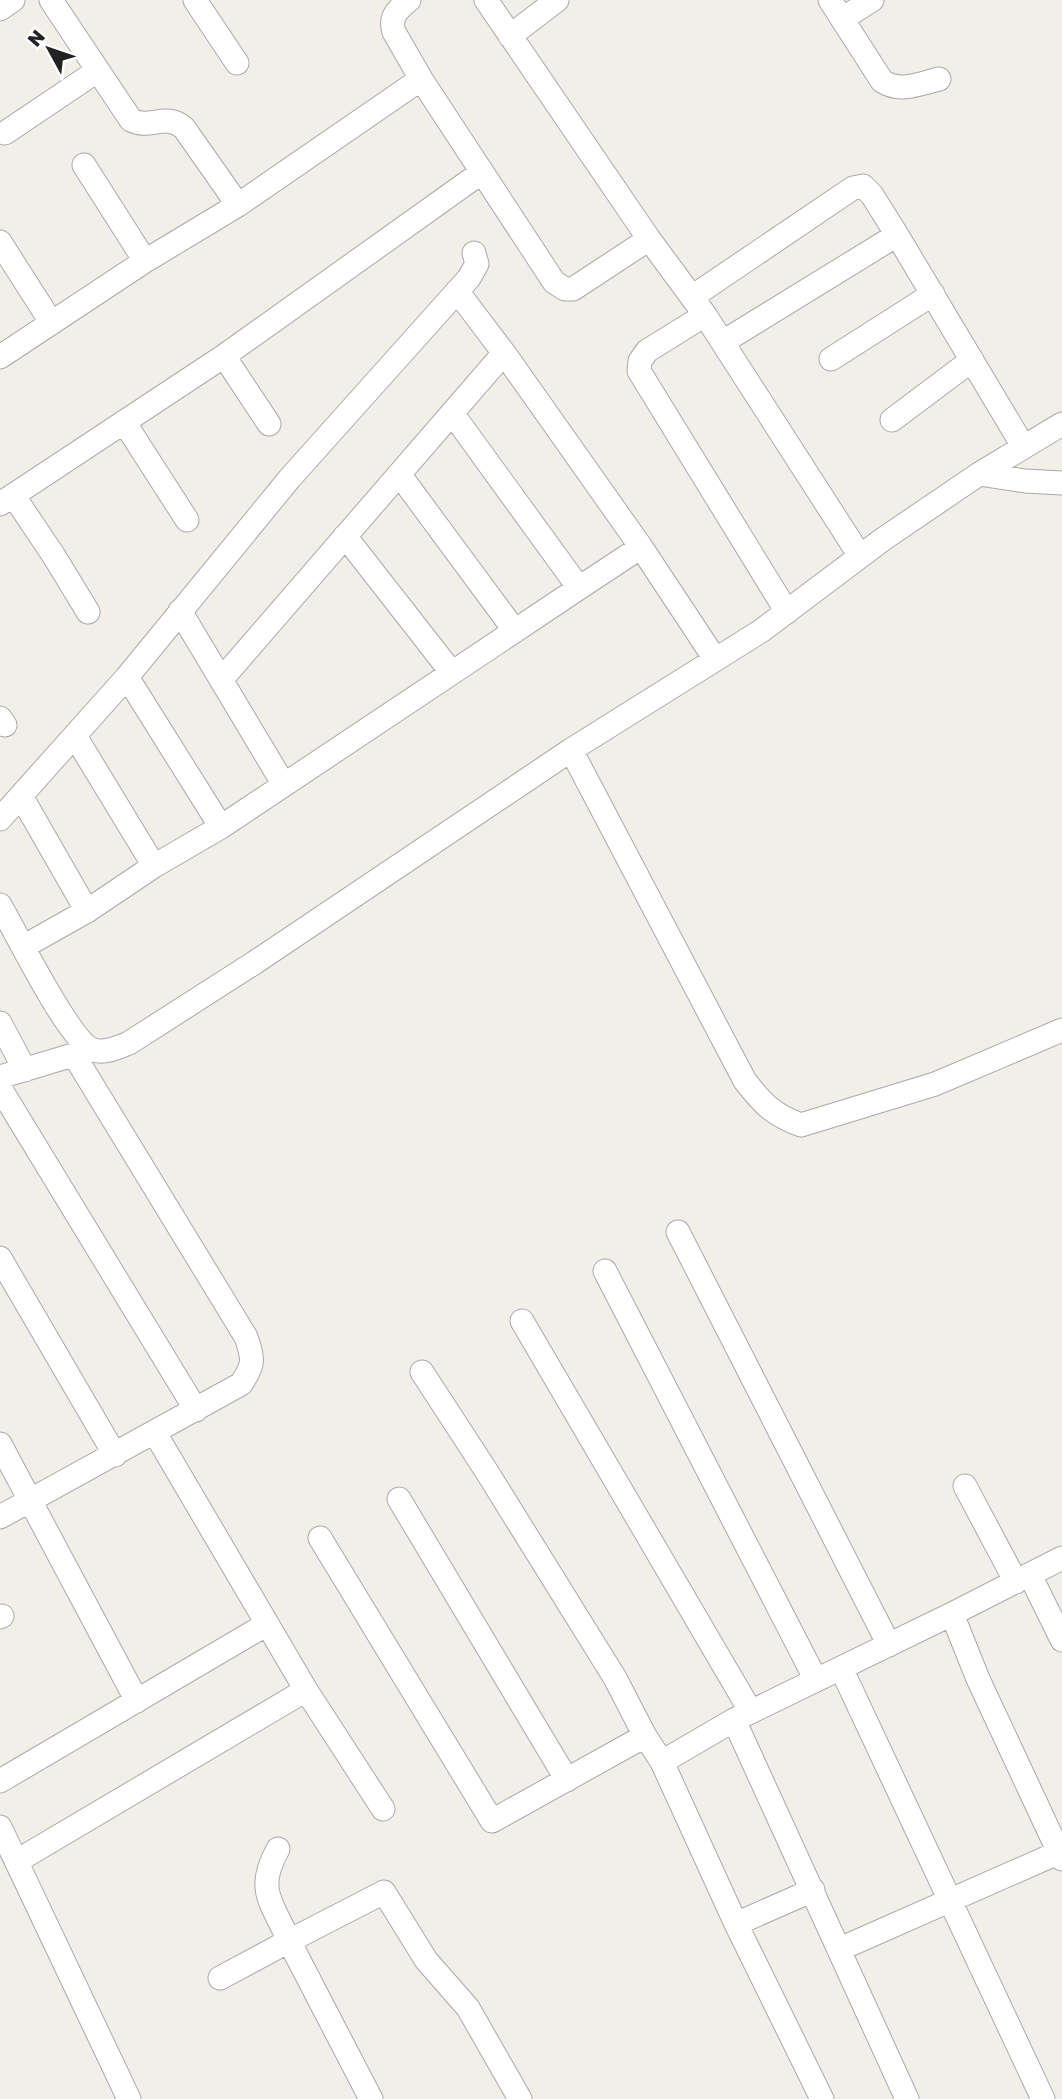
<svg xmlns="http://www.w3.org/2000/svg" width="1062" height="2099" font-family="'Golos Text',sans-serif">
  <style>
    .lines { fill: none; stroke-linecap: round; stroke-linejoin: round }
    .minor-casing { stroke: #a9a9a9; stroke-width: 25 }
    .minor { stroke: #fff; stroke-width: 23 }
  </style>
  <rect width="100%" height="100%" fill="#f2efe9"/>
  <g class="lines">
    <defs>
      <path id="minor" d="M51,0l80,120c20,10 34,-8 53,8l54,77
        M195,0l42,63
        M409,0c-11,9 -20,17 -15,32l27,47 133,203 11,7h8l76,-50
        M486,0l163,239 56,76 155,241
        M830,0l52,81c18,12 37,3 57,-2
        M0,9l13,-9
        M842,19l30,-19
        M510,36l47,-36
        M5,133l92,-62
        M84,165l61,96
        M0,242l51,80
        M457,291l47,62 137,194
        M692,297l161,-109 10,-2 9,9 25,40 126,211
        M705,315l-58,36 -7,10 -1,10 148,241
        M723,342l174,-107
        M224,356l45,68
        M0,357l145,-96 93,-56 183,-126
        M831,359l102,-65
        M452,413l127,175 62,-41 74,112
        M892,420l80,-60
        M124,422l63,98
        M399,474l116,157
        M979,474l46,7 37,2
        M13,495l41,61 34,56
        M0,504l224,-148 258,-184
        M345,536l107,137
        M180,611l104,174
        M127,677l94,150
        M221,680l283,-327
        M0,718l5,7
        M75,736l79,130
        M571,750l174,331c18,23 28,34 56,44l134,-41 127,-54
        M21,796l66,115
        M0,819l127,-142 163,-199 179,-200 8,-14 -3,-11
        M0,905c16,27 69,136 93,145 12,4 26,-3 36,-7l125,-80 317,-213 190,-119 121,-91 97,-66 83,-50
        M23,947l64,-36 67,-45 67,-39 358,-239
        M0,1023l25,47
        M0,1077l86,-26
        M0,1088l196,322
        M678,1232l211,413
        M0,1258l115,197
        M605,1271l211,409
        M522,1321l229,391
        M422,1372l65,100 128,206 30,58 17,26 74,162 86,175
        M155,1433l151,257 77,119
        M0,1444l137,257
        M965,1486l51,96
        M399,1499l168,281
        M0,1517l241,-133c13,-19 13,-25 5,-47l-172,-282
        M320,1538l172,283 153,-85
        M1030,1575l32,65
        M952,1614l26,65 84,180
        M0,1617l2,-1
        M841,1668l202,431
        M662,1762l72,-42
        M0,1781l267,-157
        M0,1827l129,272
        M17,1861l289,-171
        M736,1924l77,-34
        M840,1949l222,-98
        M220,1978l69,-37c-17,-39 -34,-51 -11,-92
        M371,2099l-82,-158 95,-49 42,68 42,48 52,91
        M907,2099l-173,-379 218,-106 110,-56"/>
    </defs>
    <use href="#minor" class="minor-casing"/>
    <use href="#minor" class="minor"/>
  </g>
  <g transform="translate(49 49) rotate(310)" stroke="#ffffff" stroke-width="5" paint-order="stroke">
  <path d="M0-5L12 26L0 18L-12 26Z" fill="#222222"/>
  <text y="-10" font-size="19" font-weight="bold" text-anchor="middle" fill="#222222">N</text>
  </g>
</svg>
